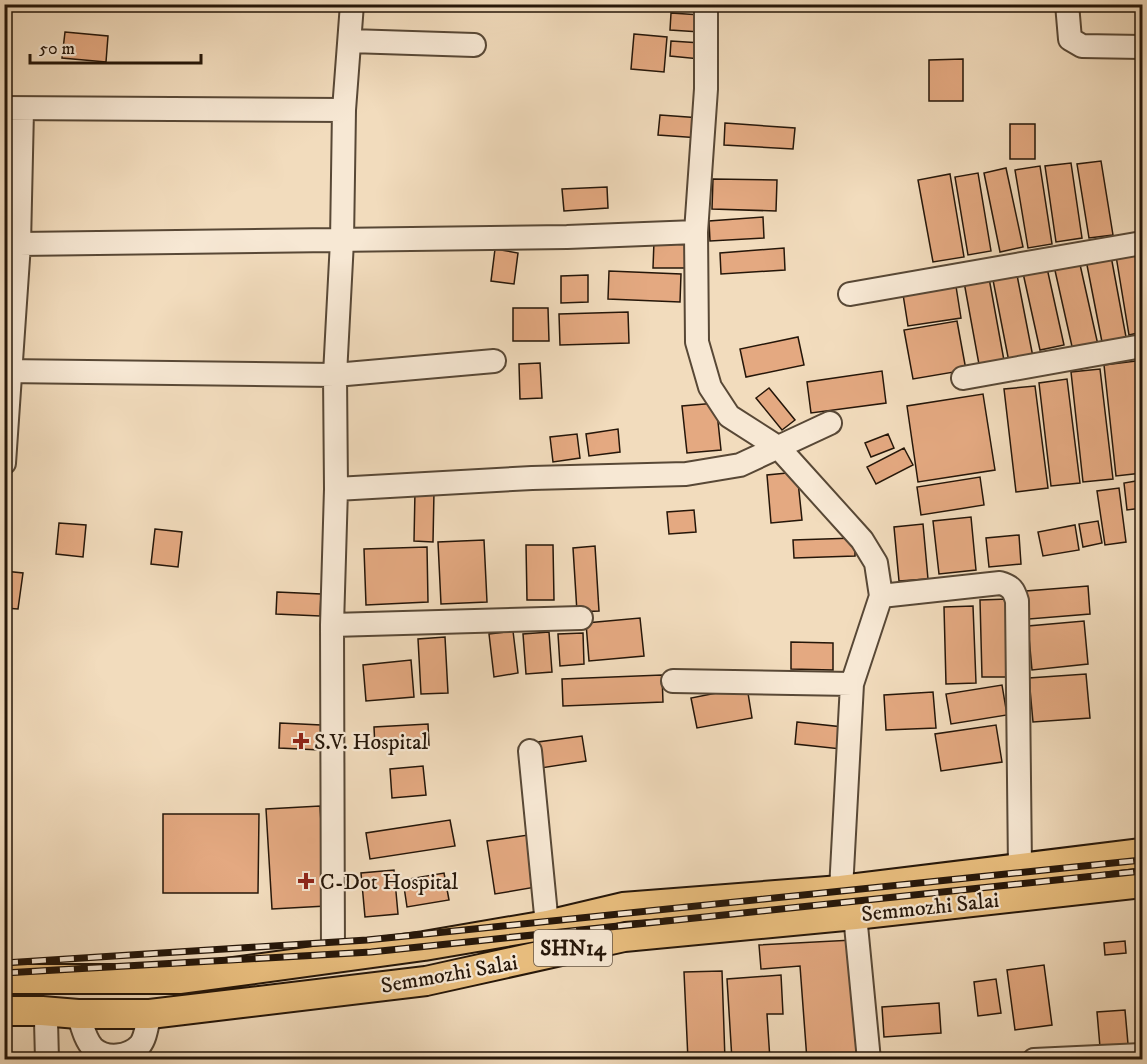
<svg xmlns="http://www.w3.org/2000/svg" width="1147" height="1064" font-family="'IM FELL DW Pica',serif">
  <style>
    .building { fill: #e4a981; stroke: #251609; stroke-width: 1.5 }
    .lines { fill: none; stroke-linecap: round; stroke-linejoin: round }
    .minor-casing { stroke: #584836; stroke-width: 26 }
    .major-casing { stroke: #251609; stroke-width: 32 }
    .minor { stroke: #f7e8d4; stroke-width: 22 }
    .major { stroke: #e9be7e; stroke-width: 28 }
    .rail-casing { stroke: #251609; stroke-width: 7 }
    .rail { stroke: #f7e8d4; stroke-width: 4.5; stroke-dasharray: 14; stroke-linecap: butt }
    .poi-dot { fill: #8f2418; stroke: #f7e8d4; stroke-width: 2 }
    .labels { text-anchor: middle; stroke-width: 4.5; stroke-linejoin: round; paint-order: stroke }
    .shield { fill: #f7e8d4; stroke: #645546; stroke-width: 1.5 }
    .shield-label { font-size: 21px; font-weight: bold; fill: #251609 }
    .poi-label { font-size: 22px; fill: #251609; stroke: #f7e8d4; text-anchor: start }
    .street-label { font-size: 22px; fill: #251609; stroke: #f7e8d4 }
  </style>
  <rect width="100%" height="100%" fill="#f2dcbd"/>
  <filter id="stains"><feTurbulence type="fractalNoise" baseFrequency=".00333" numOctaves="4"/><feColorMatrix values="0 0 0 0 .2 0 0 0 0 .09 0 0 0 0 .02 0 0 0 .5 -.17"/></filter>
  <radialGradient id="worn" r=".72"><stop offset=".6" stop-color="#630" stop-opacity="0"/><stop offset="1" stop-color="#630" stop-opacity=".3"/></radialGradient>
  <path class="building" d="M671,13l30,2 -1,17 -30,-2z
    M65,32l43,4 -2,26 -44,-4z
    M634,34l33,3 -3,35 -33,-3z
    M671,41l30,2 -1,16 -30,-3z
    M963,59v42h-34v-41z
    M660,115l41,3 -1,20 -42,-3z
    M725,123l70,5 -2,21 -69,-4z
    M1010,124h25v35h-25z
    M1101,161l12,74 -24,3 -12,-74z
    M1071,163l11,75 -26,4 -11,-76z
    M1040,166l12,78 -24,4 -13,-78z
    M1006,168l17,79 -23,5 -16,-79z
    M978,173l13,78 -23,4 -13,-78z
    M950,174l14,83 -31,5 -15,-82z
    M713,179l64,1 -1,31 -64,-2z
    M607,187l1,21 -44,3 -2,-22z
    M763,217l1,21 -54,3 -1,-20z
    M654,241h33l-1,27h-33z
    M784,248l1,22 -64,4 -1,-21z
    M495,249l23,4 -4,31 -23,-3z
    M1142,252v80l-13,3 -13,-79z
    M1111,256l15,81 -24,5 -16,-82z
    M1079,260l19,85 -25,6 -19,-85z
    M1047,268l17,77 -24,5 -17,-77z
    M609,271l72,3 -1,28 -72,-3z
    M588,275v27l-27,1v-27z
    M1017,275l16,82 -24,5 -16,-82z
    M989,278l16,88 -25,4 -16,-88z
    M955,280l6,38 -53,8 -6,-38z
    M513,308h35l1,33h-36z
    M628,312l1,31 -69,2 -1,-31z
    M957,321l9,49 -53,9 -9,-49z
    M798,337l6,28 -58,12 -6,-28z
    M1136,361l6,59v53l-26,3 -12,-111z
    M540,363l2,35 -22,1 -1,-35z
    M1100,369l13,110 -30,3 -12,-110z
    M882,371l4,32 -75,10 -4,-31z
    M1067,379l13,104 -29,3 -12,-103z
    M1035,386l13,102 -32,4 -12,-103z
    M769,388l26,32 -13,10 -26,-32z
    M983,394l12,76 -77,12 -11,-76z
    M716,403l5,47 -34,3 -5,-47z
    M618,429l2,23 -31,4 -3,-22z
    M577,434l3,24 -27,4 -3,-25z
    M888,434l6,14 -23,9 -6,-14z
    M904,448l9,17 -37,19 -9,-17z
    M797,472l5,48 -31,3 -4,-48z
    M980,477l4,28 -63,10 -4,-28z
    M1142,480v28l-15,2 -3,-27z
    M1119,488l7,54 -21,3 -8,-54z
    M415,491h19l-1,51 -19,-1z
    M694,510l2,22 -27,2 -2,-22z
    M971,517l5,53 -37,4 -6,-53z
    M1098,521l4,22 -19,4 -4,-23z
    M59,523l27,2 -3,32 -27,-3z
    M923,524l5,55 -29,2 -5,-54z
    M1075,525l4,25 -36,6 -5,-24z
    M155,529l27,3 -4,35 -27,-3z
    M1019,535l2,29 -32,3 -3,-29z
    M855,538v18l-61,2 -1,-18z
    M484,540l3,62 -46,2 -3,-62z
    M526,545h27l1,55h-27z
    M595,546l4,65 -22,1 -4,-64z
    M427,547l1,55 -62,3 -2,-56z
    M4,571l19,2 -5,36 -14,-1z
    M1088,586l2,28 -61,5 -3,-28z
    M277,592l44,2 -1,22 -44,-2z
    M1008,599l2,78h-28l-2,-77z
    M973,606l3,77 -30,1 -2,-77z
    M640,618l4,38 -55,5 -3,-38z
    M1084,621l4,43 -56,6 -4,-44z
    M513,631l5,42 -24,4 -5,-43z
    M549,632l3,40 -26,2 -3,-40z
    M583,633l1,31 -24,2 -2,-32z
    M445,637l3,56 -27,1 -3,-55z
    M791,642l42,1v27l-42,-1z
    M411,660l3,37 -48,4 -3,-36z
    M1086,674l4,44 -57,4 -4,-44z
    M662,675l1,27 -100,4 -1,-27z
    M1002,685l5,30 -56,9 -5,-30z
    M747,687l5,31 -55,10 -6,-30z
    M933,692l3,36 -50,2 -2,-35z
    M797,722l46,5 -2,22 -46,-5z
    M280,723l41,2 -1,25 -41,-2z
    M428,724l1,22 -54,2 -1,-21z
    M996,725l6,37 -61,9 -6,-37z
    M582,736l4,25 -45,7 -3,-26z
    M423,766l3,29 -34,3 -2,-29z
    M320,806l6,100 -54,3 -6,-100z
    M163,814h96l-1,79h-95z
    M450,820l5,26 -85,13 -4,-26z
    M528,835l8,52 -41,7 -8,-53z
    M394,870l4,44 -33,3 -4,-44z
    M444,873l5,27 -42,7 -4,-27z
    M853,940l-1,49 5,71h-50l-7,-94 -39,3 -2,-24z
    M1125,941l1,12 -21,2 -1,-12z
    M1044,965l8,60 -37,5 -8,-60z
    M722,971l3,89h-37l-4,-88z
    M781,975l2,39h-16l3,46h-38l-5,-81z
    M996,979l5,34 -23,3 -4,-34z
    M939,1003l2,30 -57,4 -2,-30z
    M1125,1010l3,34 -28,3 -3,-35z"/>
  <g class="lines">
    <defs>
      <path id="minor" d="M706,4v85l-10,143 1,110 13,45 19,29 50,32 83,92 14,23 5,33 -29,88 -11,206
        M1067,4l3,35 12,7 60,1
        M350,41l124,4
        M4,108l340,2
        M19,244l548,-7 129,-5
        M850,294l292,-51
        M4,371l331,4 159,-14
        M963,378l179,-32
        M4,463l15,-219 3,-134
        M336,489l-1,-114 7,-134 2,-131 8,-106
        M881,596l119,-13c11,3 14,7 17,18l3,267
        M332,625l249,-7
        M673,681l179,3
        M530,751l17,174
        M855,915l14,145
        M333,958l-1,-333 4,-136 196,-11 154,-4 54,-9 90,-42
        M42,1011l4,10 1,39
        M78,1014c4,11 7,26 15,34 13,12 36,9 47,-3 6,-7 7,-22 10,-31
        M1034,1060l108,-5"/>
      <path id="major" d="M4,979h177l243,-33 123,-21 76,-18 218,-17 301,-37
        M4,1011h38l36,3h72l276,-33 198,-44 231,-22 287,-32"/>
    </defs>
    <use href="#minor" class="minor-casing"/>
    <use href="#major" class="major-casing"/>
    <use href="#minor" class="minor"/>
    <use href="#major" class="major"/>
    <defs>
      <path id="rail" d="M4,963l363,-23 775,-80
        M4,973l367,-21 771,-81"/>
    </defs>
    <use href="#rail" class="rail-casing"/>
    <use href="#rail" class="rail"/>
  </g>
  <g class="poi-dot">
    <path d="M298 732h6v6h6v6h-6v6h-6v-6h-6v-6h6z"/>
    <path d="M303 872h6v6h6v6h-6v6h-6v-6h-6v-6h6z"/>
  </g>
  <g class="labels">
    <rect class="shield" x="534" y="930" width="78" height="36" rx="4.5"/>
    <g class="shield-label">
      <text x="573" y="955">SHN14</text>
    </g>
    <g class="poi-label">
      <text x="314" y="749">S.V. Hospital</text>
      <text x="320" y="889">C-Dot Hospital</text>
    </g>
    <g class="street-label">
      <text transform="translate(930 906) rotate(-6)" y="8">Semmozhi Salai</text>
      <text transform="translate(449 973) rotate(-10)" y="8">Semmozhi Salai</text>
    </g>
  </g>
  <rect width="1147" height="1064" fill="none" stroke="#f2dcbd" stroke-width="24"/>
  <rect x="6" y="6" width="1135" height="1052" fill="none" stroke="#251609" stroke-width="3"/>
  <rect x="12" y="12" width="1123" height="1040" fill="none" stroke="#251609" stroke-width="1.5"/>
  <path d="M30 54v9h171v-9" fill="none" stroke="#251609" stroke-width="3"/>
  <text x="39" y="54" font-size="18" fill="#251609" stroke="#f7e8d4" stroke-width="4.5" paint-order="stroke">50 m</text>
  <rect width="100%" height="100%" filter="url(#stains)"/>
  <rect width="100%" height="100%" fill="url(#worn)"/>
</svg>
